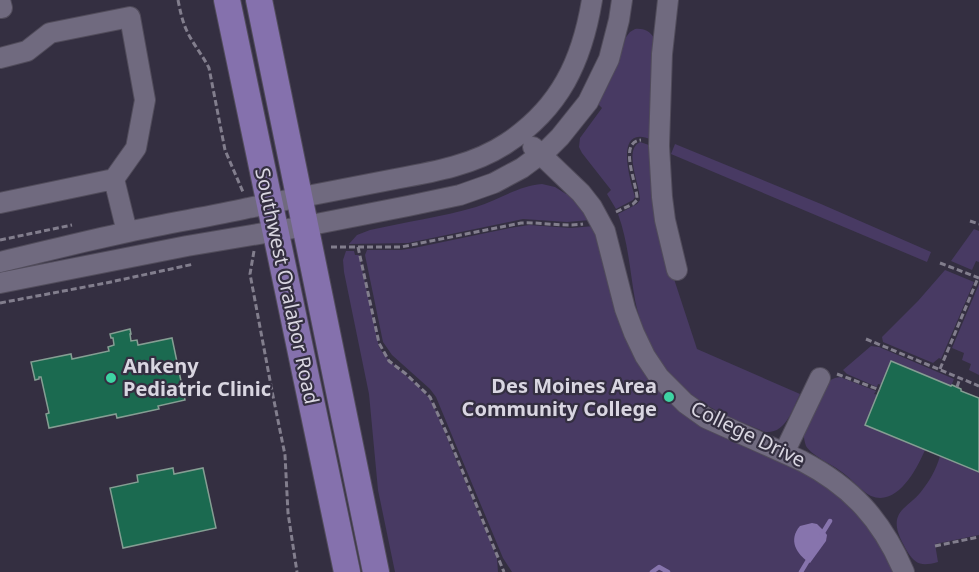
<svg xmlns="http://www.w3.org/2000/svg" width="979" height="572" font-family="'Noto Sans',sans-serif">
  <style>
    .green { fill: #483a63 }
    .water { fill: #8774ad }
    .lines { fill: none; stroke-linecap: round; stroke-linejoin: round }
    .stream { stroke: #8774ad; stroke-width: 4.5 }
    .building { fill: #1b6a50; stroke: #859e93; stroke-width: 1.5 }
    .minor-casing { stroke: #514c5b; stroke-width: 22 }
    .major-casing { stroke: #514c5b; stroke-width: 28 }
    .path { stroke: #827e8d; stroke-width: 3; stroke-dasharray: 6 3; stroke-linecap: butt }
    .minor { stroke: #706a7f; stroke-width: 20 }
    .major { stroke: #8571ad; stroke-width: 26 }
    .poi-dot { fill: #3ed4a3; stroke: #342f41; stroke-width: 2 }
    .labels { text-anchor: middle; stroke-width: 4.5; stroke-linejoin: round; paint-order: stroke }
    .street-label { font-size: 20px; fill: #d9d6e1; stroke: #342f41 }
    .poi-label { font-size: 20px; font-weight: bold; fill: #d9d6e1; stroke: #342f41; text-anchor: start }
  </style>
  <rect width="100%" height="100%" fill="#342f41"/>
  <path class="green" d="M635,29c8,-1 15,2 19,9l-2,102c-39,-17 -22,40 -17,57l-2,3 -17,9 -9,-15 4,-4 -29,-37 -3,-6 1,-9 22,-30 -4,-4 13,-25 15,-42 4,-5z
    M640,142l12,4 11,89 12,47 22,67 103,45c-8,16 -14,40 -35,38 -21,-9 -44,-17 -63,-30 -35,-23 -59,-61 -67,-102 -5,-29 -7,-59 -17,-86l19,-10 3,-4c0,-15 -17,-50 0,-58z
    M675,144l146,60 110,48 -4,10 -256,-108z
    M542,184l13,3 11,7 2,-1 7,7 15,20 -23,2 -44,-3 -115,24 -59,1 8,-9 13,-5c35,-8 72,-13 106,-23 22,-7 42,-21 66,-23z
    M529,225l42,3 23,-2 57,151 146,88 60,42 40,65h-385l-9,-14 -67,-161 -6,-8 -38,-34 -9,-13 -18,-87 2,-5h34l13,-2 96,-20z
    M974,229l5,2v31l-3,-1 -4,9 -21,-9z
    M346,251h8l1,4h4l20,92c14,23 40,34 54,57l64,154 1,14h-103l-17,-82 -9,-96 -25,-122 -1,-12z
    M945,270l29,12 -33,77 -2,-1 -6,5 -50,-21 -1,-5 36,-36z
    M979,284v91l-10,-5 2,-6 -9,-4 2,-7 -12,-5z
    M871,346l8,1 75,32 -3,7 -59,-25 -10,24 -4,-1 -1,3 -30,-13 -4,-4z
    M840,377l36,14 -2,3 4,1 -12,30 59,25c-8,19 -28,57 -54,46 -9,-4 -22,-20 -32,-26 -8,-6 -28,-15 -33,-24 -2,-6 -3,-13 -2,-18 1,-7 19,-40 24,-45 3,-4 6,-5 12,-6z
    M940,456l39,16v63l-44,9 3,18c-15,4 -22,4 -31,-11 -7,-13 -17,-29 -4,-42 6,-6 12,-10 17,-16 9,-11 16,-23 20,-37z"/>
  <path class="water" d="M812,523l5,1 7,7 3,4 -1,6 -16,22c-14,-9 -22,-23 -10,-37z"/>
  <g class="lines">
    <path class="stream" d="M822,534l8,-13
      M652,572l7,-5 9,5
      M801,572l9,-15"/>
  </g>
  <path class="building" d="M130,329l1,5h-1l1,7 6,-1 1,5 34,-7 13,62 -27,6 1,3 -42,9 -1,-4 -67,14 -3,-14 3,-1 -8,-36h-2v2l-4,1 -4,-18 40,-8 1,5 37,-8 -1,-4 6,-2 -1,-7h-2l-1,-4z
    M891,361l60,25 1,-1 9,4v2l18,7v74l-114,-47z
    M173,468l1,6 29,-6 13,60 -93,20 -13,-60 28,-6 -1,-7z"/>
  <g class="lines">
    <defs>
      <path id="minor" d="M668,0l-6,54 -3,92 3,51 3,23 12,50
        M0,8h2l-2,-8
        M0,58l27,-7 23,-18 80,-16 15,83 -9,48 -22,31 13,53
        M533,147l48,46 11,14 13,24 20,78 9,24 11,23 14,21 26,26 21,15 96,43c50,26 80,59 102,111
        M0,203l114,-24
        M0,262c43,-10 85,-21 128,-30 40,-9 80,-15 120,-24 18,-3 36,-8 54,-11 31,-6 62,-12 93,-18 39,-7 79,-14 112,-36 53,-35 75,-82 85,-143
        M0,283l187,-37 119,-20 102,-20 52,-11 34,-12 28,-15 27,-20 11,-11 28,-35 21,-43 10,-39 3,-20
        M784,453l36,-75"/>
      <path id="major" d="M227,0l120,572
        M259,0l117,572"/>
    </defs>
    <use href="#minor" class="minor-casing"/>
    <use href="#major" class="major-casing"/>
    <path class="path" d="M178,0c2,10 4,20 8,29 6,14 16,25 23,39l16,82 18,42
      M616,212l17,-8 4,-4c1,-15 -20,-58 4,-60
      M970,221l9,3
      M0,240l72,-15
      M331,247h70l120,-24c21,-1 41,4 62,1
      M358,247l21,96 10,18 17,13 24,23 18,39 56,136
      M254,251l-4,23 22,117 13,64 3,58 9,59
      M940,263l39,15
      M0,303l106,-20 88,-19
      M866,339l113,47
      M940,369l38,-91
      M837,374l43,16
      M957,387l3,-9
      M935,546l44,-9"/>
    <use href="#minor" class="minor"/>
    <use href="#major" class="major"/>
  </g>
  <g class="poi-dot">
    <circle cx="111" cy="378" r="6"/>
    <circle cx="669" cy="397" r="6"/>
  </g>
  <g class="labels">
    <g class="street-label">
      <text transform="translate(287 286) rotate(78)" y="7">Southwest Oralabor Road</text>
      <text transform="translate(748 434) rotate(26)" y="7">College Drive</text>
    </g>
    <g class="poi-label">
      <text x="123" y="373">Ankeny<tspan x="123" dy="23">Pediatric Clinic</tspan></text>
      <text x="657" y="393" text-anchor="end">Des Moines Area<tspan x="657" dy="23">Community College</tspan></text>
    </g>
  </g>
</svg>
